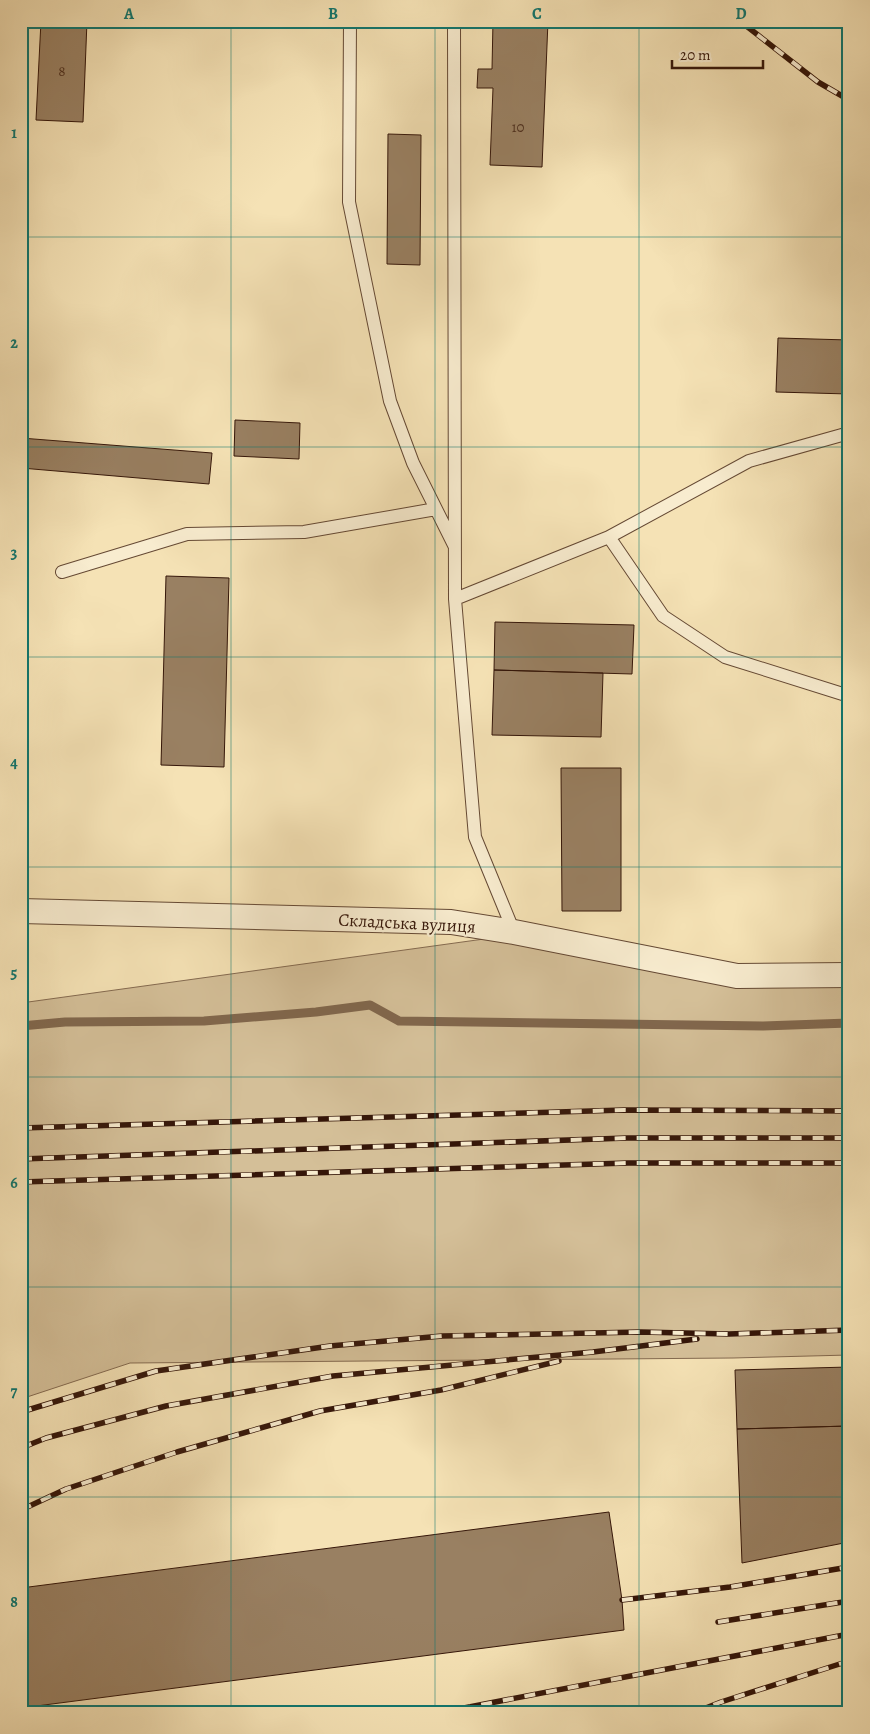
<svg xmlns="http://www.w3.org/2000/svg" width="870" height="1734" font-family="Alegreya,serif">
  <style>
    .green { fill: #d4bf98; stroke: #846a50 }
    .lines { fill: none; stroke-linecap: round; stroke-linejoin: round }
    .stream { stroke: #81674d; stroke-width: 9 }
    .building { fill: #998062; stroke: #351609 }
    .lane-casing { stroke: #654934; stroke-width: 14 }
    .street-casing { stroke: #654934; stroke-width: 26 }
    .lane { stroke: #f8eccf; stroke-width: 12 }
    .street { stroke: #f8eccf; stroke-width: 24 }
    .rail-casing { stroke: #351609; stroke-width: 5.5 }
    .rail { stroke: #f8eccf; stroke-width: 4; stroke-dasharray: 11; stroke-linecap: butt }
    .grid { fill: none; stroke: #0f766e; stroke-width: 1; stroke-opacity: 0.55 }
    .labels { text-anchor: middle; stroke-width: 4.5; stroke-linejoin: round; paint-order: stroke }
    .number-label { font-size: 15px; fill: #4e301f }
    .street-label { font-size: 18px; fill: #351609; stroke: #f8eccf }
    .neatline { fill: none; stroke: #0f766e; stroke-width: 2 }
    .grid-label { font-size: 16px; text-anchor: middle; font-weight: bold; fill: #0f766e }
  </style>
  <rect width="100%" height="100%" fill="#f5e2b5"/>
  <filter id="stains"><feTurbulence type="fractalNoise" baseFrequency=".004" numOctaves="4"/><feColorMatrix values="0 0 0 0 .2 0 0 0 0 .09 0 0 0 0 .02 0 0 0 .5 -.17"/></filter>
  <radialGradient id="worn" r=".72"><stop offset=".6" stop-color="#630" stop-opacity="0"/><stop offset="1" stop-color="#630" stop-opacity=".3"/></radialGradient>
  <path class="green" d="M513,935l336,46v374l-116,3 -603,5 -109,36v-396z"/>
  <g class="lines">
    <path class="stream" d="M21,1026l44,-4 139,-1 112,-9 54,-7 29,16 364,5 86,-3"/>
  </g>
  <path class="building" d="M41,21h46l-4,101 -47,-2z
    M493,21h55l-6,146 -52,-2 3,-77h-16l1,-19h14z
    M388,134l33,1 -1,130 -33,-1z
    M778,338l71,2v54l-73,-2z
    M235,420l65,3 -1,36 -65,-3z
    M21,438l191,15 -3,31 -188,-16z
    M166,576l63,2 -5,189 -63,-2z
    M495,622l139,3 -2,49 -138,-4z
    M494,670l109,3 -2,64 -109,-2z
    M561,768h60v143h-59z
    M849,1367v59l-112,3 -2,-59z
    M849,1426v116l-107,21 -5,-134z
    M609,1512l13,88 2,30 -603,78v-120z"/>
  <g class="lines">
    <defs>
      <path id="lane" d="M350,21l-1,181 41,199 23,62 41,82
        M454,21l1,578 20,238 39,95
        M609,537l140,-76 100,-28
        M62,572l125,-38 117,-2 132,-23
        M455,599l154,-62 54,79 62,41 124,39"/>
      <path id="street" d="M21,911l430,11 63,10 223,44 112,-1"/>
    </defs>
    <use href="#lane" class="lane-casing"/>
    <use href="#street" class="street-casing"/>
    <use href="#lane" class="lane"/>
    <use href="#street" class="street"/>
    <defs>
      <path id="rail" d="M740,21l78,61 31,18
        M21,1128l603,-18 225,1
        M21,1159l606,-21h222
        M21,1182l607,-19h221
        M21,1412l135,-41 174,-25 112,-10 199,-4 88,2 120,-4
        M21,1448l25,-10 120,-32 167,-30 260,-24 104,-13
        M21,1510l45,-21 111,-37 143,-41 121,-21 118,-29
        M622,1600l108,-13 119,-20
        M718,1622l131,-21
        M438,1713l411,-79
        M693,1713l28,-11 128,-41"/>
    </defs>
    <use href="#rail" class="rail-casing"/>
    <use href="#rail" class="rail"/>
  </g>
  <path class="grid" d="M231,21v1692M435,21v1692M639,21v1692M21,237h828M21,447h828M21,657h828M21,867h828M21,1077h828M21,1287h828M21,1497h828"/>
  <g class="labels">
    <g class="number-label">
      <text x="62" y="76">8</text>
      <text x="518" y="132">10</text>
    </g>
    <g class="street-label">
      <text transform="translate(407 923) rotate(3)" y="6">Складська вулиця</text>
    </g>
  </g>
  <rect width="870" height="1734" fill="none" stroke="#f5e2b5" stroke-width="55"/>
  <path d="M672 60v8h91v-8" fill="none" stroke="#351609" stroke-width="2.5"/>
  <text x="680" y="60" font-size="15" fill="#351609" stroke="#f8eccf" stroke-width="4" paint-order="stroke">20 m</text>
  <rect x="28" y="28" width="814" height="1678" class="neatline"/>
  <g class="grid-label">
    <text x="129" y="19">A</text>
    <text x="333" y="19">B</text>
    <text x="537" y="19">C</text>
    <text x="741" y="19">D</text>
    <text x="14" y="138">1</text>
    <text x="14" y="348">2</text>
    <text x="14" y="558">3</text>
    <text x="14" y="768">4</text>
    <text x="14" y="978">5</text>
    <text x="14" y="1188">6</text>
    <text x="14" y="1397">7</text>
    <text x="14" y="1607">8</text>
  </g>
  <rect width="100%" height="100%" filter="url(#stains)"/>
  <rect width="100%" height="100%" fill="url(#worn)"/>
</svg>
